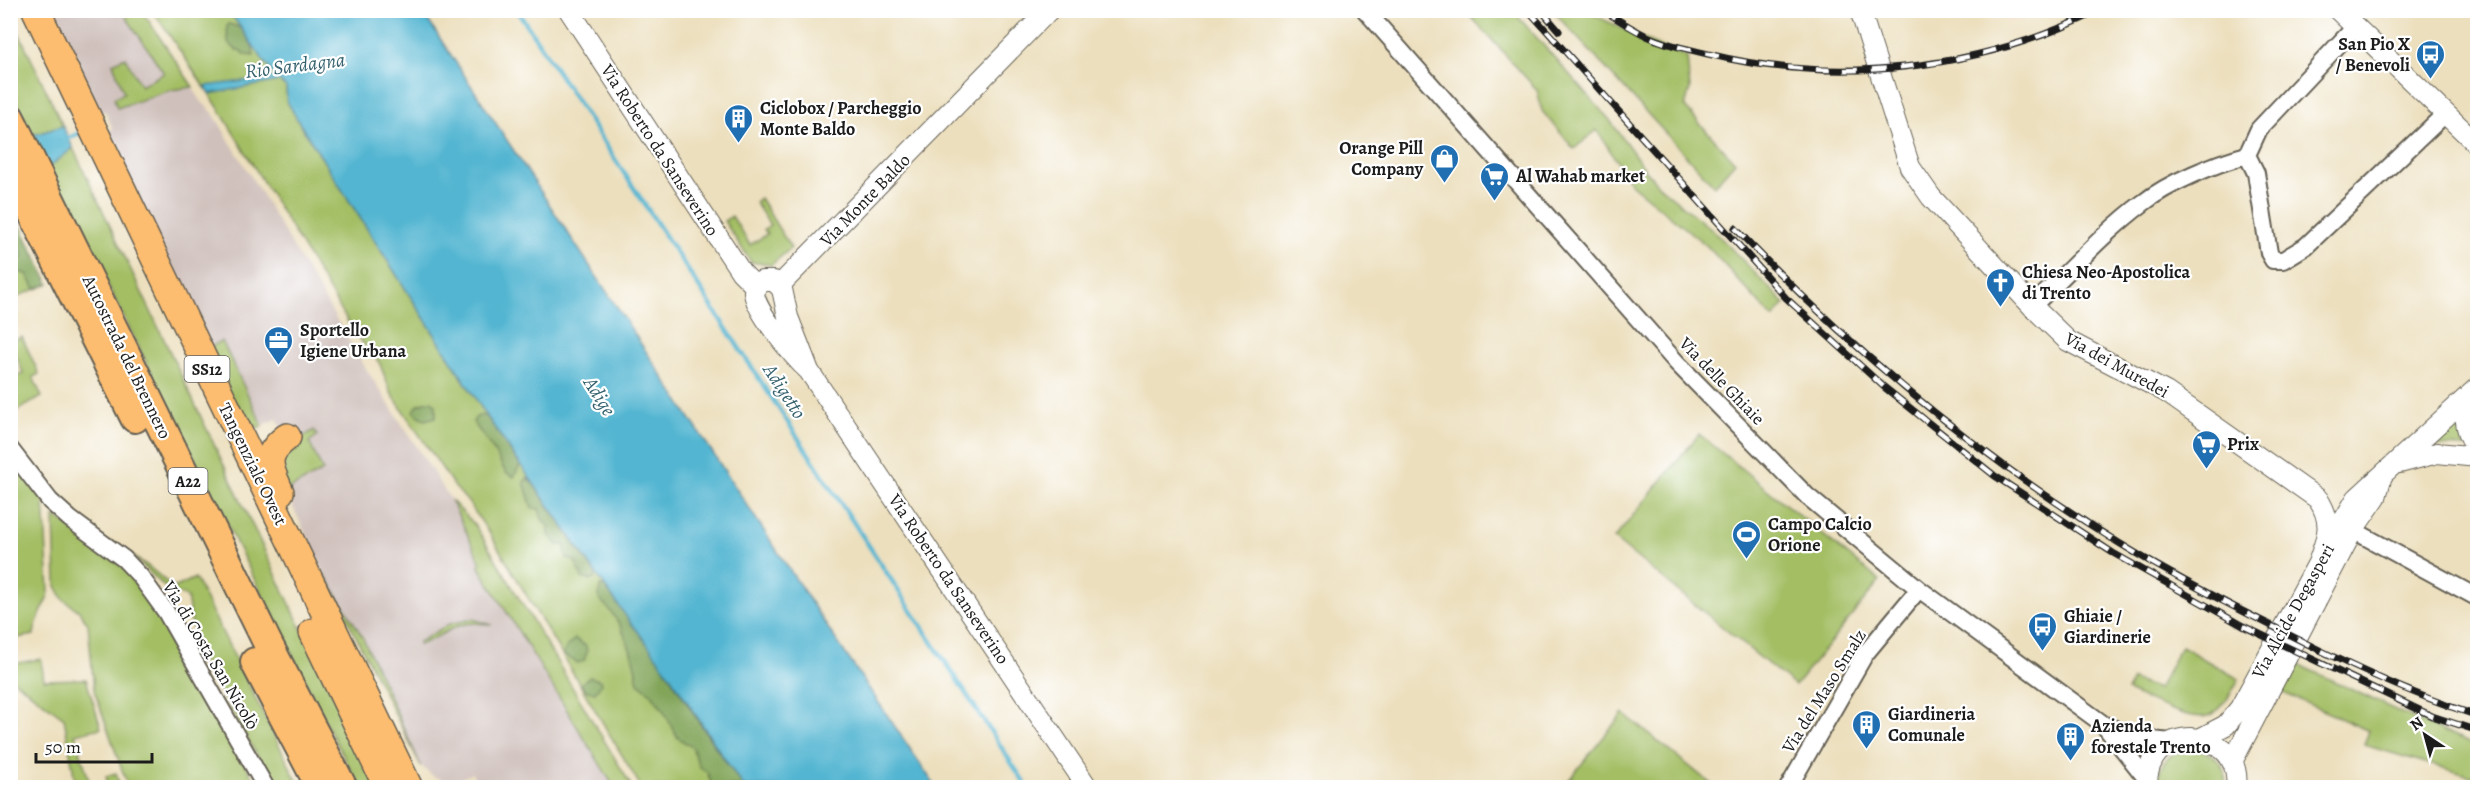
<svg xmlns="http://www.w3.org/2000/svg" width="2488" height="798" font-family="Alegreya,serif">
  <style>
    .built { fill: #f3d4bf }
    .industrial { fill: #cfc0bb }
    .green { fill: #a3be64; stroke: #606d40; stroke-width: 1.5 }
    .forest { fill: #82a55a; stroke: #4f603b; stroke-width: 1.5 }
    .water { fill: #52b5d1; stroke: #376876; stroke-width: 1.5 }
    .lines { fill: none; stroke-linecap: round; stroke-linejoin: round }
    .stream { stroke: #52b5d1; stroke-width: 4.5 }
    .minor-casing { stroke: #656054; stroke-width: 20 }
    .tertiary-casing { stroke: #656054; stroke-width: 22 }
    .trunk-casing { stroke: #656054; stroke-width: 30 }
    .motorway-casing { stroke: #656054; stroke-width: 32 }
    .minor { stroke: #fff; stroke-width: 16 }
    .tertiary { stroke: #fff; stroke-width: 20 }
    .trunk { stroke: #fcbd6f; stroke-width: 27 }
    .motorway { stroke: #fcbd6f; stroke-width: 28 }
    .rail-casing { stroke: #1c1c1c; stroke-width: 7 }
    .rail { stroke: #fff; stroke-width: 4.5; stroke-dasharray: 14; stroke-linecap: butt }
    .labels { text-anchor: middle; stroke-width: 4.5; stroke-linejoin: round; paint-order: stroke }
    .shield { fill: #fff; stroke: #606060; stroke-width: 1.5 }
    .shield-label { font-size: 16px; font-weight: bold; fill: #1c1c1c }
    .poi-label { font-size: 18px; font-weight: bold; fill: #1c1c1c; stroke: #fff; text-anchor: start }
    .street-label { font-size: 18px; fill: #1c1c1c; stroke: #fff }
    .water-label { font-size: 20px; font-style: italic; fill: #34616d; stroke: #fff }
  </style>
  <rect width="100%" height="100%" fill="#fff"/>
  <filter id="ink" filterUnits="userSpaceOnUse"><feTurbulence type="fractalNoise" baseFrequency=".0167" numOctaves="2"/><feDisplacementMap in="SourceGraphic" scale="12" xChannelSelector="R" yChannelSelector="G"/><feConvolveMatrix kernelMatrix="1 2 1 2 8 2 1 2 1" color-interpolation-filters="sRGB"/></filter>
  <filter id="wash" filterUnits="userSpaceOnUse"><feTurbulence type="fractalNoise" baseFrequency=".008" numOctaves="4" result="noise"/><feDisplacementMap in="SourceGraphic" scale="24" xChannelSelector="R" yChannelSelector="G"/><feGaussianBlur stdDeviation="1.35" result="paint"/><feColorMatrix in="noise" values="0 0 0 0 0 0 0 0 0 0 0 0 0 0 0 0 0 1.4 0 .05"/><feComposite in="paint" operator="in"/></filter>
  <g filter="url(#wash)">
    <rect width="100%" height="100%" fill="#ecdfbd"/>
    <path class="built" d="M2001,11h57l-51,11z"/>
    <path class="industrial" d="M50,11h92l60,91 11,11 152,254 86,133 29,61 -1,6 135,220h-135l-7,-14 -12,6 -16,1 -11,-4 -12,-10 -96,-191 -48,-102 14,-29 -14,-25 -20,9 -26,-31 -127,-265 9,-3 -8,-18 -7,2z"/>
    <path class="green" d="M122,11h20l51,76 -22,3 -54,18 -3,-10 10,-5 -11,-30 12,-6 16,29 23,-13z
      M153,11h76l48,68 9,8 1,14 13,23 192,300 138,198 22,26 92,139h-103l-151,-253 -22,-32 -14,-16 -63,-93 -12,-31 -23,-27 -140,-231z
      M1466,11h47l96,108 38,53 12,14 59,49 67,69 -12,14 -66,-72 -75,-61 -35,-55 -23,19 -32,-38 -5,-21z
      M1553,11h33l60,29 41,17 3,32 -5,18 50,55 -21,24z
      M10,14l53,112 -30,9 -22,-45z
      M73,148l304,639h-17l-31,-58 -280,-562z
      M760,198l31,50 -20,17 -20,-3 -27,-41 8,-5 18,29 17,-11 -3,-5 6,-4 -15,-23z
      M17,220l32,64 -38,15v-76z
      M10,330l5,10 7,-3 17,37 -6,3 9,20 -31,17v-36l12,-4c-4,-14 -13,-31 -13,-44z
      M222,341l41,85 -6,2 -26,-31 -23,-49z
      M2457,424l10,23 -34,-1z
      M314,430l3,6 -8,6 14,29 -37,20 -6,-35 15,-14z
      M1699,434l181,147 -85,105 -181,-147z
      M10,456l34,44 5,92c-3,16 -14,26 -15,43l-23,4z
      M451,500l23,24 12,19 146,244h-18l-135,-220 1,-6z
      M54,516l48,32 28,26 36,52 91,159 -1,2h-128l-34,-97 -6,-66 -9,-13 -16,-12 -7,-13z
      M110,541l38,25 26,22 21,-10 105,209h-25l-79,-138 -9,-52 -20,-8 -27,-26z
      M325,575l37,61 59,130z
      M473,619l19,6c-37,-7 -43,9 -73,20v-3l30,-18z
      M2181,646l58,33c-8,13 -14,28 -28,36 -18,9 -66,-17 -84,-24l5,-11 26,9z
      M10,657l2,7 29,-5 3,21 42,-1 15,49 -26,6 16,53h-15l-12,-69 -53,-40z
      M2297,664l122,57 58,24v33l-113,-33 5,-14 -88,-39z
      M1623,713l92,74h-152z
      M2190,747c22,4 38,16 35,40l-67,1c-2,-22 11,-37 32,-41z
      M116,773l4,14h-14h2l-2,-11z"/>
    <path class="forest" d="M229,24l13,4 10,17 2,11 -9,-1 -5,-5h-4l-8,-8 -1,-16z
      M11,207l38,77 -14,5 -8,-15 -9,-2 -3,-6 -4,2v-6l12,-4 -11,-35h-1z
      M432,401l4,4v12l-11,3 -11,-8c3,-9 9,-10 18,-11z
      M482,415l5,2 33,48 -6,12 -8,-4 -12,-22 -21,-29 3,-5z
      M527,478l5,4 64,92 -1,5 -4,1 -9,-2 -7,-17 -8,-2 -3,-14h-6l-9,-10v-8l-7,-8 -3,-10 -7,-1 -8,-26z
      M600,586h4l48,62 61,96 31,43h-29l-4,-4 -4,-11 -7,-4 -8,-21 -14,-9 -15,-28 -12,-17 -13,-10c-4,-29 -16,-64 -39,-84z
      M575,639l11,7 1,6 -3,9 -6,2 -15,-8 4,-9z
      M590,677l10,3 1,4 -6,8 -8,-1 -7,-7z"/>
    <path class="water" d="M229,11h193l406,617 108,159h-192c-39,-54 -71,-113 -114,-165l-138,-198 -192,-300 -13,-23 -1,-14 -7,-6 -69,13 -5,-8 70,-9z
      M63,126l10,22 -24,19 -16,-32z"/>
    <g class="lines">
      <path class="stream" d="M517,10l511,778
        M64,140l20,-9"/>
    </g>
  </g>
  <g filter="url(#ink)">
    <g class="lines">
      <defs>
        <path id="minor" d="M1365,10l312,353 130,133 112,93 184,135 43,54
          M2247,155l9,18 13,80 4,7h10l23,-14 139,-132
          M2247,155l12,-26 96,-102
          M2032,306c37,-34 71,-73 111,-103 25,-20 73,-40 104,-48
          M10,449l40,52 20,18 54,40 16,17 26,36 100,176
          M2353,530l125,68
          M2107,726l35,13 29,3
          M1788,788l77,-134 54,-65"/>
        <path id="tertiary" d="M569,10l172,262 15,15
          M1860,10l50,157 21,30 101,109 36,35 98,51 152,107c16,25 9,38 0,64
          M2338,10l140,135
          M780,285l269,-275
          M809,371l-21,-54 -6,-28 -8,-8h-12l-8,10c-1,18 41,67 55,80l279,417
          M2466,398c-1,19 -2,35 12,50
          M2399,463l38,-10 41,4
          M2201,738l25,-13 14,-17 78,-145 39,-65 121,-111
          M2232,762l121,-232 23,-33 5,-18
          M2147,788c-3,-70 97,-63 89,0"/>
        <path id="trunk" d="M36,10l373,778
          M280,492c-11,-25 -18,-36 7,-55
          M313,632l75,156"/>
        <path id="motorway" d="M10,118l259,528 74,142
          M10,168l125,250
          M255,662l66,126"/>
      </defs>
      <use href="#minor" class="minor-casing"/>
      <use href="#tertiary" class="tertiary-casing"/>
      <use href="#trunk" class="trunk-casing"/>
      <use href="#motorway" class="motorway-casing"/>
      <use href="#minor" class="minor"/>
      <use href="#tertiary" class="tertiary"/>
      <use href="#trunk" class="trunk"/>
      <use href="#motorway" class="motorway"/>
      <defs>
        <path id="rail" d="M1528,10l258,288 98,89 111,89 118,77 130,73 189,90 46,15
          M1541,10l18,21
          M1603,10c14,9 29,19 44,26 19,9 41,13 61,18 129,32 273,16 392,-44
          M1735,228c114,120 243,228 384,315 50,31 103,58 155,84 66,34 133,66 204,89"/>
      </defs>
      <use href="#rail" class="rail-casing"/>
      <use href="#rail" class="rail"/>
    </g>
  </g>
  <defs>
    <symbol id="bus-pin" viewBox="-11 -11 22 30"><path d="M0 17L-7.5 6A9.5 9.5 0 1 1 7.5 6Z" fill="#1f6fb2" stroke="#fff"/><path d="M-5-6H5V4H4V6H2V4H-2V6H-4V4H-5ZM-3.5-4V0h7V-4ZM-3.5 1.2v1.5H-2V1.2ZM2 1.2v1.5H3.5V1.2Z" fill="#fff"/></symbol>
    <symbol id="building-pin" viewBox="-11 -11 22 30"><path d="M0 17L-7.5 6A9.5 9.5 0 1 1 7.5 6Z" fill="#1f6fb2" stroke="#fff"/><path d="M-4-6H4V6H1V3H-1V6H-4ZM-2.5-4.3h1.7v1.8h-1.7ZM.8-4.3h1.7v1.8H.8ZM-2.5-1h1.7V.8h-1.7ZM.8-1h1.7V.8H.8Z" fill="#fff"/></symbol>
    <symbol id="shop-pin" viewBox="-11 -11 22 30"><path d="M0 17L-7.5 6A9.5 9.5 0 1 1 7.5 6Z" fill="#1f6fb2" stroke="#fff"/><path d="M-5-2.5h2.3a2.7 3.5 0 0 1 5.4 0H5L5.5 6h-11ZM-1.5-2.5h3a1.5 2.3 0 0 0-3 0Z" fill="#fff"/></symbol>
    <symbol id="supermarket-pin" viewBox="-11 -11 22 30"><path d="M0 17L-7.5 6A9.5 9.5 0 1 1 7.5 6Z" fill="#1f6fb2" stroke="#fff"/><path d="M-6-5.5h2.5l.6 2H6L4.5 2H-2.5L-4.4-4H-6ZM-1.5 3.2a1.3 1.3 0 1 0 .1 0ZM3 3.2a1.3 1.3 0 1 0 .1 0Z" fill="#fff"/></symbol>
    <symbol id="church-pin" viewBox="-11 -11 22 30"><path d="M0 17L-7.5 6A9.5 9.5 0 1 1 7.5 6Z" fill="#1f6fb2" stroke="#fff"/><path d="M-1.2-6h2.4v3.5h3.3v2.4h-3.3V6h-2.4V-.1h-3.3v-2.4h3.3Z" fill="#fff"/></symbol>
    <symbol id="office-pin" viewBox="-11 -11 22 30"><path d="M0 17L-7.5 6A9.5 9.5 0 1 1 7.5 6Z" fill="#1f6fb2" stroke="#fff"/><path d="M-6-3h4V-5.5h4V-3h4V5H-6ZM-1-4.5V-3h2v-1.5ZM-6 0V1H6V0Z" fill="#fff"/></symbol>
    <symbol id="stadium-pin" viewBox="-11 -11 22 30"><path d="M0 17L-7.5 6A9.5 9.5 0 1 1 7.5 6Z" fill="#1f6fb2" stroke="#fff"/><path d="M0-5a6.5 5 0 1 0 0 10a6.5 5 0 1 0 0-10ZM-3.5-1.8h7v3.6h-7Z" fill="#fff"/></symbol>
  </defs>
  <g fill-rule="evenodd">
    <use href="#bus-pin" x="2414" y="38" width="33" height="45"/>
    <use href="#building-pin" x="722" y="102" width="33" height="45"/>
    <use href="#shop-pin" x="1428" y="142" width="33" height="45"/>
    <use href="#supermarket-pin" x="1478" y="160" width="33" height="45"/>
    <use href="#church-pin" x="1984" y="266" width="33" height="45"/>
    <use href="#office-pin" x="262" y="324" width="33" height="45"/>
    <use href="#supermarket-pin" x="2190" y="428" width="33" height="45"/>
    <use href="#stadium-pin" x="1730" y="518" width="33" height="45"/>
    <use href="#bus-pin" x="2026" y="610" width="33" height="45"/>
    <use href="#building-pin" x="1850" y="708" width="33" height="45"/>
    <use href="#building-pin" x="2054" y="720" width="33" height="45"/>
  </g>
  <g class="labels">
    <g class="shield">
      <rect x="184.5" y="356" width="45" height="26" rx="4.5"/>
      <rect x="168.5" y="468" width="39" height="26" rx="4.5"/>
    </g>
    <g class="shield-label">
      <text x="207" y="375">SS12</text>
      <text x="188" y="487">A22</text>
    </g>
    <g class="poi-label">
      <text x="2410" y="50" text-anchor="end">San Pio X<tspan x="2410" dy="21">/ Benevoli</tspan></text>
      <text x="760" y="114">Ciclobox / Parcheggio<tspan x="760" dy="21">Monte Baldo</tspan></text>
      <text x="1423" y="154" text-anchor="end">Orange Pill<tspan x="1423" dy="21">Company</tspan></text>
      <text x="1516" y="182">Al Wahab market</text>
      <text x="2022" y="278">Chiesa Neo-Apostolica<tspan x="2022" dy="21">di Trento</tspan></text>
      <text x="300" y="336">Sportello<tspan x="300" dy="21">Igiene Urbana</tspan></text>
      <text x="2227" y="450">Prix</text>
      <text x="1768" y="530">Campo Calcio<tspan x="1768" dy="21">Orione</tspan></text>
      <text x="2064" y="622">Ghiaie /<tspan x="2064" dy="21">Giardinerie</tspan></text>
      <text x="1888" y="720">Giardineria<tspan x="1888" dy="21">Comunale</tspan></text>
      <text x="2091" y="732">Azienda<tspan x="2091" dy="21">forestale Trento</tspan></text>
    </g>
    <g class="street-label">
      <text transform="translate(660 150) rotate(57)" y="6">Via Roberto da Sanseverino</text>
      <text transform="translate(865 200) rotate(-46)" y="6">Via Monte Baldo</text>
      <text transform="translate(127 357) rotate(64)" y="6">Autostrada del Brennero</text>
      <text transform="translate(2117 365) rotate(29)" y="6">Via dei Muredei</text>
      <text transform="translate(1722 381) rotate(46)" y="6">Via delle Ghiaie</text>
      <text transform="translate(253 464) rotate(64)" y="6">Tangenziale Ovest</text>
      <text transform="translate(949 579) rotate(56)" y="6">Via Roberto da Sanseverino</text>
      <text transform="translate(2293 611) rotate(-61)" y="6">Via Alcide Degasperi</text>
      <text transform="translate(211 655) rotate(59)" y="6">Via di Costa San Nicolò</text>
      <text transform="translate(1824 691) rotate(-58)" y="6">Via del Maso Smalz</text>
    </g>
    <g class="water-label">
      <text transform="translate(295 65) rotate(-7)" y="7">Rio Sardagna</text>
      <text transform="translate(785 391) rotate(57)" y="7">Adigetto</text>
      <text transform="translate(600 396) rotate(58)" y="7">Adige</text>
    </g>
  </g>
  <rect width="2488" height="798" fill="none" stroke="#fff" stroke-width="36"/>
  <g transform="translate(2425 735) rotate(324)" stroke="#ffffff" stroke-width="4.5" paint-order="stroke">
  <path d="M0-4.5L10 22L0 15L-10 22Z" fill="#1c1c1c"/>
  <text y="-9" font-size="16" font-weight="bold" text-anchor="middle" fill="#1c1c1c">N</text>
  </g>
  <path d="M36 753v9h116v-9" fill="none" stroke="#1c1c1c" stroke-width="3"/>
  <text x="45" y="753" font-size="18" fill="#1c1c1c" stroke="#ffffff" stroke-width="4.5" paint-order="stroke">50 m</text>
</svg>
